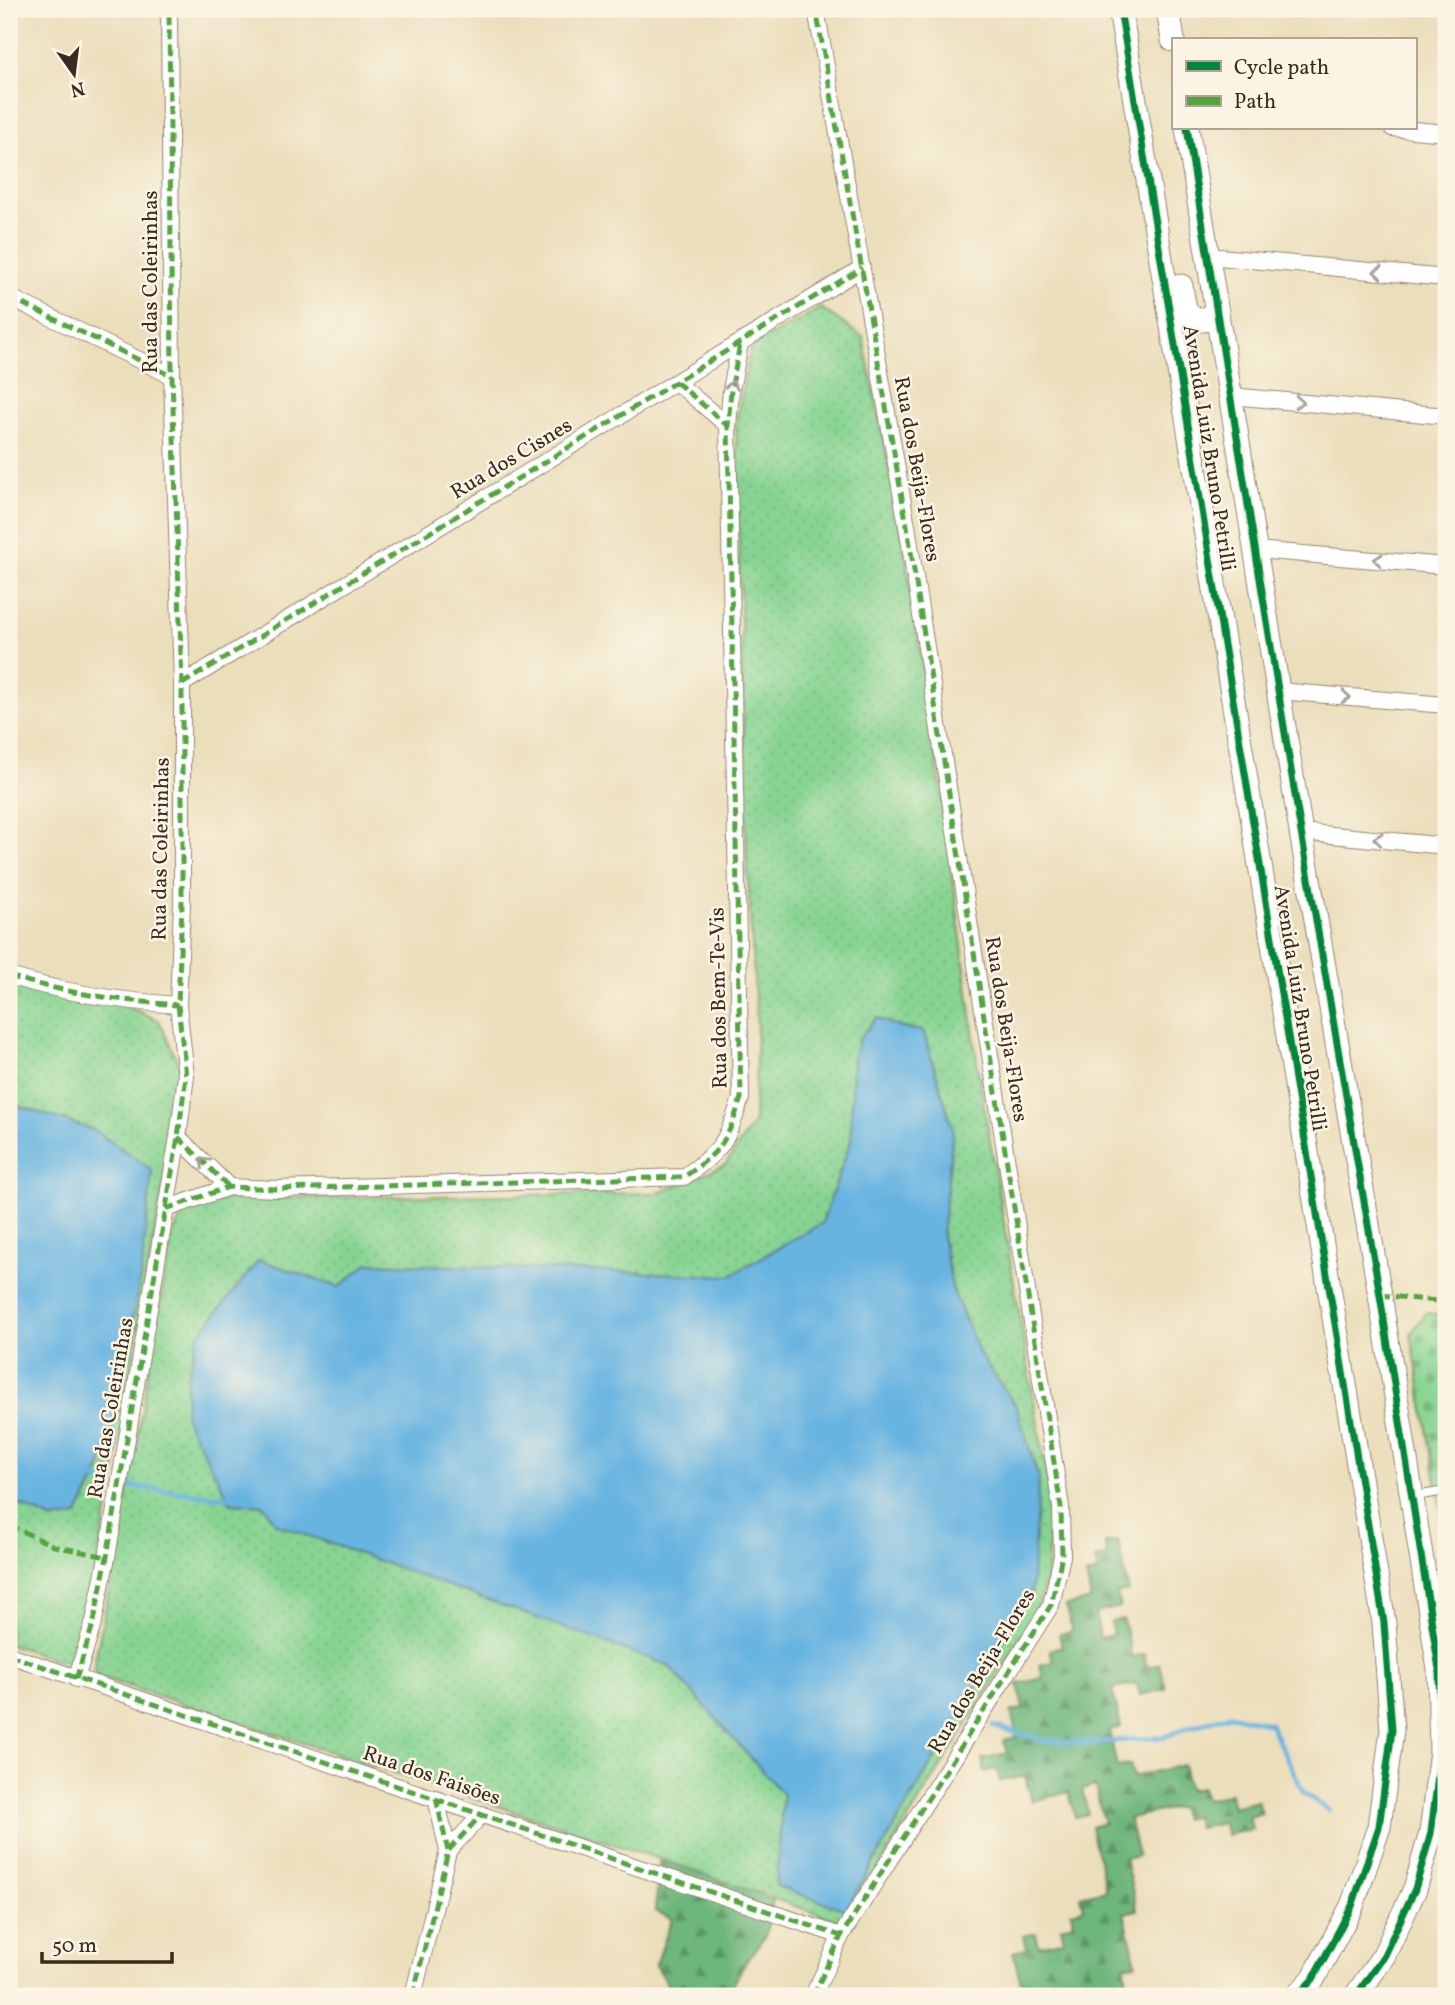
<svg xmlns="http://www.w3.org/2000/svg" width="1455" height="2005" font-family="Vollkorn,serif">
  <style>
    .forest { fill: url(#forest-firs); stroke: #54704d; stroke-width: 2 }
    .cemetery { fill: url(#cemetery-stones); stroke: #617f58; stroke-width: 2 }
    .park { fill: url(#park-dots); stroke: #617f58; stroke-width: 2; fill-rule: evenodd }
    .water { fill: #68b4e1; stroke: #526f80; stroke-width: 2 }
    .lines { fill: none; stroke-linecap: round; stroke-linejoin: round }
    .stream { stroke: #68b4e1; stroke-width: 5 }
    .lane-casing { stroke: #93846c; stroke-width: 10 }
    .street-casing { stroke: #93846c; stroke-width: 18 }
    .secondary-casing { stroke: #93846c; stroke-width: 25 }
    .lane { stroke: #fff; stroke-width: 8 }
    .street { stroke: #fff; stroke-width: 16 }
    .secondary { stroke: #fff; stroke-width: 23 }
    .quiet { stroke: #54a441; stroke-width: 5; stroke-dasharray: 10 5; stroke-linecap: butt }
    .cycleway-casing { stroke: #fcf5e5; stroke-width: 11 }
    .cycleway { stroke: #00873e; stroke-width: 7 }
    .oneway { stroke: #a79f9a }
    .labels { text-anchor: middle; stroke-width: 5; stroke-linejoin: round; paint-order: stroke }
    .street-label { font-size: 21px; fill: #3b2a1e; stroke: #fcf5e5 }
  </style>
  <defs>
    <pattern id="forest-firs" width="22" height="20" patternUnits="userSpaceOnUse" patternTransform="scale(1.75)"><rect width="22" height="20" fill="#6db67c"/><path d="M5 1l3.5 6h-7zM16 11l3.5 6h-7z" fill="#5b9465"/></pattern>
    <pattern id="cemetery-stones" width="16" height="16" patternUnits="userSpaceOnUse" patternTransform="scale(1.75)"><rect width="16" height="16" fill="#87d492"/><path d="M2 7V4a2 2 0 0 1 4 0v3zM10 15v-3a2 2 0 0 1 4 0v3z" fill="#75b67d"/></pattern>
    <pattern id="park-dots" width="8" height="8" patternUnits="userSpaceOnUse" patternTransform="scale(1.75)"><rect width="8" height="8" fill="#87d492"/><path d="M2 2h.1M6 6h.1" fill="none" stroke="#75b67d" stroke-width="1.8" stroke-linecap="round"/></pattern>
  </defs>
  <rect width="100%" height="100%" fill="#fcf5e5"/>
  <filter id="ink" filterUnits="userSpaceOnUse"><feTurbulence type="fractalNoise" baseFrequency=".0143" numOctaves="2"/><feDisplacementMap in="SourceGraphic" scale="14" xChannelSelector="R" yChannelSelector="G"/><feConvolveMatrix kernelMatrix="1 2 1 2 8 2 1 2 1" color-interpolation-filters="sRGB"/></filter>
  <filter id="wash" filterUnits="userSpaceOnUse"><feTurbulence type="fractalNoise" baseFrequency=".00686" numOctaves="4" result="noise"/><feDisplacementMap in="SourceGraphic" scale="28" xChannelSelector="R" yChannelSelector="G"/><feGaussianBlur stdDeviation="1.57" result="paint"/><feColorMatrix in="noise" values="0 0 0 0 0 0 0 0 0 0 0 0 0 0 0 0 0 1.4 0 .05"/><feComposite in="paint" operator="in"/></filter>
  <g filter="url(#wash)">
    <rect width="100%" height="100%" fill="#ebdebb"/>
    <path class="forest" d="M1118,1541l11,50 -12,3 3,13 -25,6 5,25 13,-3 -3,-13 13,-3 9,38 12,-3 3,13 13,-3 6,25 -26,6 -3,-12 -25,6 9,38 -12,3 8,37 13,-2 3,12 50,-12 6,25 13,-2 3,12 25,-6 3,13 25,-6 4,13 -13,3 3,12 -25,6 -4,-12 -25,5 -3,-12 -12,3 -4,-12 -50,11 9,38 -13,3 12,51 -13,3 12,50 -12,3 6,30h-26l-3,-11 -25,5 -4,-12 -12,3 3,13 -11,2h-28l-11,-44 13,-3 -3,-13 13,-3 3,13 25,-6 -3,-13 12,-3 -2,-12 12,-3 -3,-13 26,-6 -15,-63 13,-4 -9,-37 -13,3 6,25 -13,3 -6,-25 -37,9 -7,-25 -25,5 -3,-12 -12,3 -3,-13 25,-6 -3,-13 13,-3 -6,-25 12,-3 -5,-25 25,-6 -3,-13 13,-3 -3,-12 12,-3 -3,-13 13,-3 -6,-25 25,-6 -5,-25 12,-3 -3,-13 13,-3 -3,-13z
      M663,1823l113,63 -10,48 -23,32 -16,30h-53l-18,-31 16,-46 -17,-8z"/>
    <path class="cemetery" d="M1426,1313l20,2v226l-35,-208z"/>
    <path class="park" d="M821,308l42,29 38,189 41,269 37,281 72,425 -4,79 -13,36 -190,307 -184,-64 -560,-182 -5,-4 -1,-7 35,-180 42,-248 15,-31 39,-8 433,-6 67,-28 29,-43 3,-94 -10,-164 -11,-443 15,-74zM877,1018l25,10 21,3 30,98 -11,107 11,55 26,62 37,54 -240,479 7,-92 -115,-129 -391,-141 -13,-19 -66,-169 25,-29 116,-20 391,-11 92,-53 29,-82 2,-81z
      M9,981l119,26 31,13 20,45 -5,64 -29,156 -32,198 -32,158 -11,18 -7,3 -54,-18v-144l44,20 24,-4 19,-37 14,-41 31,-164 -47,-144 -85,-27z"/>
    <path class="water" d="M876,1018l26,10 21,3 30,98 -11,107 11,55 26,62 37,53 23,73 -8,114 -185,317 -70,-24 7,-92 -115,-129 -392,-141 -12,-19 -33,-2 -46,-85 2,-41 11,-41 61,-76 80,27 29,-24 361,13 93,-53 29,-82 2,-81 6,-21z
      M9,1103l85,27 58,40 -11,104 -31,164 -14,41 -19,37 -23,4 -45,-20z"/>
    <g class="lines">
      <path class="stream" d="M96,1479l9,2
        M129,1486l99,12
        M993,1726l52,15 46,2 74,-6 16,-7 49,-15 40,9 34,69 24,17"/>
    </g>
  </g>
  <g filter="url(#ink)">
    <g class="lines">
      <defs>
        <path id="lane" d="M1415,1496l31,-5"/>
        <path id="street" d="M1392,128l54,5
          M1208,256l238,22
          M9,297l163,79
          M676,382l52,44
          M1231,396l215,20
          M1256,550l190,16
          M182,684l680,-416
          M1278,691l168,14
          M1301,832l145,14
          M9,976c54,17 112,25 169,29
          M178,1137l51,50
          M166,1209l63,-22 49,2 406,-12c38,-27 43,-35 57,-79l-13,-672 3,-36 9,-46
          M9,1655l832,281
          M76,1679l18,-58 13,-64 71,-420 8,-61 -8,-71 4,-101v-220l-10,-308 -3,-367
          M436,1798l12,53
          M413,1996l35,-145 34,-37
          M813,1996l28,-60 210,-331 11,-49 -1,-49 -154,-981 -91,-517"/>
        <path id="secondary" d="M1120,9l264,1614 8,107 -13,97 -27,79 -39,73 -16,17
          M1168,9l5,31
          M1187,128l114,704 79,463 59,374 2,82 -10,82 -16,56 -31,66 -28,41
          M1181,286c3,17 2,34 23,34l13,-9"/>
      </defs>
      <use href="#lane" class="lane-casing"/>
      <use href="#street" class="street-casing"/>
      <use href="#secondary" class="secondary-casing"/>
      <use href="#lane" class="lane"/>
      <use href="#street" class="street"/>
      <use href="#secondary" class="secondary"/>
      <path class="quiet" d="M9,297l163,79
        M676,382l52,44
        M182,684l680,-416
        M9,976c54,17 112,25 169,29
        M178,1137l51,50
        M166,1209l63,-22 49,2 406,-12c38,-27 43,-35 57,-79l-13,-672 3,-36 9,-46
        M1380,1295l66,7
        M9,1525l45,21 53,11
        M9,1655l832,281
        M76,1679l18,-58 13,-64 71,-420 8,-61 -8,-71 4,-101v-220l-10,-308 -3,-367
        M436,1798l12,53
        M413,1996l35,-145 34,-37
        M813,1996l28,-60 210,-331 11,-49 -1,-49 -154,-981 -91,-517"/>
      <defs>
        <path id="cycleway" d="M1120,9l264,1614 8,107 -13,97 -27,79 -39,73 -16,17
          M1187,128l114,704 79,463 59,374 2,82 -10,82 -16,56 -31,66 -28,41"/>
      </defs>
      <use href="#cycleway" class="cycleway-casing"/>
      <use href="#cycleway" class="cycleway"/>
    </g>
    <defs><path id="oneway-chevron" d="M-2-3.5L2.5 0L-2 3.5" fill="none" stroke-width="1.6" stroke-linecap="round" stroke-linejoin="round" transform="scale(1.75)"/></defs>
    <g class="oneway">
      <use href="#oneway-chevron" transform="translate(1378 272) rotate(-175)"/>
      <use href="#oneway-chevron" transform="translate(732 385) rotate(-80)"/>
      <use href="#oneway-chevron" transform="translate(1299 402) rotate(5)"/>
      <use href="#oneway-chevron" transform="translate(1378 560) rotate(-175)"/>
      <use href="#oneway-chevron" transform="translate(1346 697) rotate(5)"/>
      <use href="#oneway-chevron" transform="translate(1378 839) rotate(-174)"/>
      <use href="#oneway-chevron" transform="translate(204 1162) rotate(-136)"/>
    </g>
  </g>
  <g class="labels">
    <g class="street-label">
      <text transform="translate(150 282) rotate(-90)" y="7">Rua das Coleirinhas</text>
      <text transform="translate(1210 448) rotate(81)" y="7">Avenida Luiz Bruno Petrilli</text>
      <text transform="translate(511 458) rotate(-31)" y="7">Rua dos Cisnes</text>
      <text transform="translate(918 469) rotate(80)" y="7">Rua dos Beija-Flores</text>
      <text transform="translate(160 849) rotate(-89)" y="7">Rua das Coleirinhas</text>
      <text transform="translate(718 998) rotate(-91)" y="7">Rua dos Bem-Te-Vis</text>
      <text transform="translate(1301 1008) rotate(81)" y="7">Avenida Luiz Bruno Petrilli</text>
      <text transform="translate(1007 1029) rotate(81)" y="7">Rua dos Beija-Flores</text>
      <text transform="translate(110 1408) rotate(-80)" y="7">Rua das Coleirinhas</text>
      <text transform="translate(981 1671) rotate(-59)" y="7">Rua dos Beija-Flores</text>
      <text transform="translate(432 1775) rotate(19)" y="7">Rua dos Faisões</text>
    </g>
  </g>
  <rect width="1455" height="2005" fill="none" stroke="#fcf5e5" stroke-width="35"/>
  <rect x="1172" y="38" width="245" height="91" fill="#fcf5e5" stroke="#afa495" stroke-width="2"/>
  <rect x="1186" y="61" width="35" height="10" fill="#00873e" stroke="#afa495" stroke-width="2"/>
  <text x="1234" y="74" font-size="21" fill="#3b2a1e">Cycle path</text>
  <rect x="1186" y="96" width="35" height="10" fill="#54a441" stroke="#afa495" stroke-width="2"/>
  <text x="1234" y="108" font-size="21" fill="#3b2a1e">Path</text>
  <g transform="translate(74 74) rotate(166)" stroke="#fcf5e5" stroke-width="5" paint-order="stroke">
  <path d="M0-5L12 26L0 18L-12 26Z" fill="#3b2a1e"/>
  <text y="-10" font-size="19" font-weight="bold" text-anchor="middle" fill="#3b2a1e">N</text>
  </g>
  <path d="M42 1952v10h130v-10" fill="none" stroke="#3b2a1e" stroke-width="3.5"/>
  <text x="52" y="1952" font-size="21" fill="#3b2a1e" stroke="#fcf5e5" stroke-width="5" paint-order="stroke">50 m</text>
</svg>
